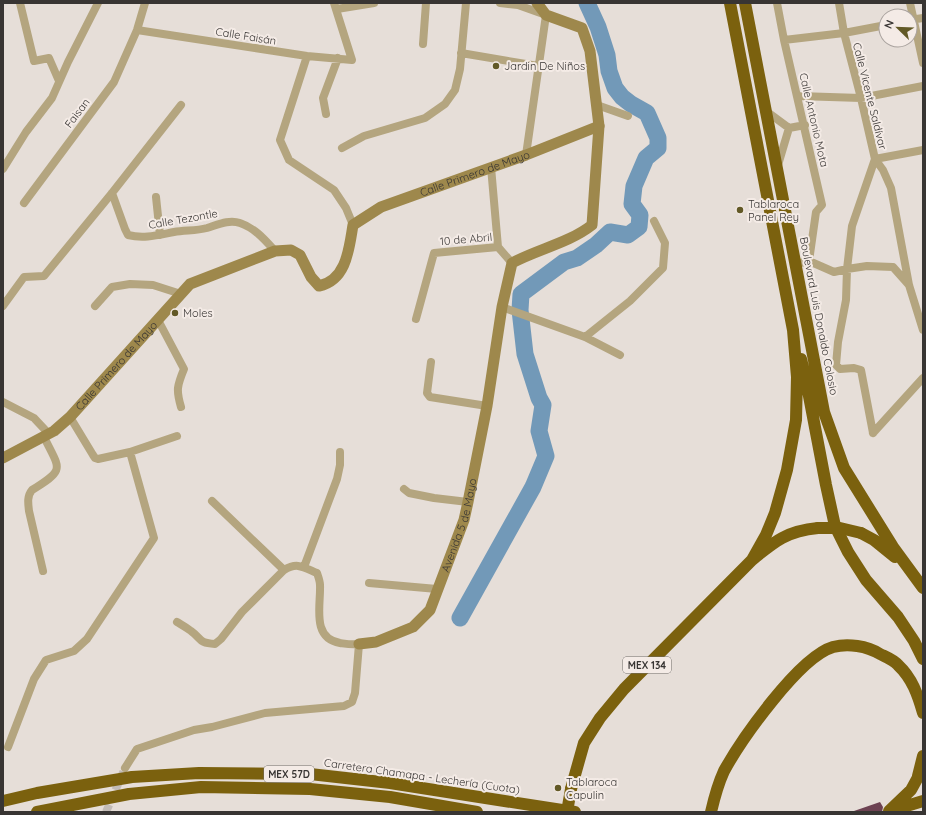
<svg xmlns="http://www.w3.org/2000/svg" width="926" height="815" font-family="Quicksand,sans-serif">
  <style>
    .lines { fill: none; stroke-linecap: round; stroke-linejoin: round }
    .river { stroke: #7299b8; stroke-width: 17 }
    .building { fill: #6d4252 }
    .street-tunnel { stroke: #c3bcb7; stroke-width: 8; stroke-dasharray: 8 4; stroke-linecap: butt }
    .street { stroke: #b4a57f; stroke-width: 8 }
    .secondary { stroke: #9e884c; stroke-width: 11 }
    .highway { stroke: #7b610e; stroke-width: 12 }
    .highway-bridge { stroke: #7b610e; stroke-width: 12 }
    .poi-dot { fill: #625926; stroke: #f4ebe6; stroke-width: 1.5 }
    .labels { text-anchor: middle; stroke-width: 4; stroke-linejoin: round; paint-order: stroke }
    .shield { fill: #f4ebe6; stroke: #706c69; stroke-width: 1 }
    .shield-label { font-size: 10px; font-weight: bold; fill: #383533 }
    .street-label { font-size: 11px; fill: #383533; stroke: #f4ebe6 }
    .poi-label { font-size: 11px; fill: #383533; stroke: #f4ebe6; text-anchor: start }
  </style>
  <rect width="100%" height="100%" fill="#e6ded8"/>
  <g class="lines">
    <path class="river" d="M460,618l73,-131 13,-31 -7,-25 4,-26 -4,-7 -14,-44 -5,-44 1,-16 43,-32 13,-4 19,-13 14,-13 18,3 11,-8 1,-12 -8,-11 2,-18 12,-28 12,-10v-10l-11,-25 -16,-9 -9,-7 -7,-9 -6,-17 -2,-16 -9,-28 -11,-24"/>
  </g>
  <path class="building" d="M880,802l3,5 -1,5h-28v-1z"/>
  <g class="lines">
    <path class="street-tunnel" d="M106,812l19,-44"/>
    <path class="street" d="M20,3l14,58 15,-3 10,23
      M500,3l18,2 28,10 -20,140
      M777,3l7,37 38,165 -6,7 -7,49
      M839,3l5,30 17,65 14,61 8,11 8,18 18,97 14,45
      M910,3l13,60
      M337,9l37,-6
      M910,20l13,-2
      M137,30l170,26 45,4 -18,-57
      M784,40l60,-7 42,-8
      M423,44l3,-41
      M461,53l77,13
      M307,56l-27,84 9,20 45,30 12,18 7,17
      M798,96l63,2 62,-12
      M597,105l31,11
      M766,111l23,17 16,-3
      M326,114l-3,-16 15,-40
      M342,148l22,-12 61,-18 20,-14 10,-14 5,-21 6,-66
      M875,159l48,-9
      M778,165l11,-37
      M491,167l7,80
      M3,169l23,-37 26,-34 16,-36 30,-59
      M112,193l13,36 3,6c16,4 30,0 46,-3 11,-2 22,-1 33,-4 10,-3 22,-9 33,-5 15,5 25,17 35,28
      M156,197l4,38
      M24,203l90,-121 23,-52 8,-27
      M796,264l13,-3 25,11 13,-3 20,-3 26,1 16,18
      M3,306l21,-29 20,-1 68,-83 69,-88
      M95,306l17,-19 18,-3 23,1 28,9
      M502,307l83,30 35,18
      M416,319l18,-66 64,-6 14,16
      M158,320l26,49c-7,17 -8,21 -3,38
      M585,337l45,-36 33,-33 2,-25 -11,-22
      M431,362l-4,31 3,4 57,9
      M3,402l31,16 15,16
      M70,417l23,38 2,3 3,1 32,-7 47,-16
      M873,433l-12,-63 -7,-2 -14,1 -4,-4 2,-23 8,-42 1,-31 5,-43 23,-67
      M873,433l50,-55
      M404,489l5,4 25,5 34,4
      M212,501l72,69
      M304,567l33,-88 3,-14v-13
      M43,571l-14,-60c-1,-8 -2,-15 3,-21 34,-21 28,-20 12,-53
      M369,583l68,6
      M8,747l26,-68 12,-19 28,-9 13,-12 67,-101 -24,-86
      M125,768l12,-19 57,-19 18,-3 53,-14 79,-7 8,-4 3,-9 4,-49c-7,1 -12,0 -19,-1 -29,-5 -19,-38 -20,-58 0,-4 -2,-9 -3,-12 -14,-6 -20,-11 -33,-3l-42,42 -21,27 -6,5c-17,-1 -13,-5 -24,-13 -5,-4 -9,-6 -14,-9"/>
    <g class="secondary">
      <path id="s1" d="M3,458l51,-27 16,-14 120,-133 85,-33 16,-1 9,5 11,22 8,9c28,-6 30,-38 34,-61l28,-18 145,-52 73,-29"/>
      <path id="s2" d="M359,644l17,-2 37,-15 17,-17 34,-90 4,-18 19,-96 15,-99 10,-44c26,-14 57,-20 80,-38l7,-99 -9,-75 -8,-23 -36,-13 -9,-12"/>
    </g>
    <path class="highway" d="M730,3l63,327 4,47 -1,43 -9,50 -12,43 -9,22 -14,25
      M745,3l79,409 20,56 49,79 30,41
      M801,359l4,16 21,110 9,41 13,26 18,28 32,37 16,24 9,18
      M861,533l13,7 21,17
      M918,776l5,-20
      M571,789l13,-46 16,-25 24,-29 128,-129c23,-19 35,-29 66,-32
      M3,801l34,-8 95,-16 67,-4 111,1 80,9 185,29
      M889,811l22,-21 12,-22
      M890,811l33,-10
      M37,812l92,-18 72,-7 109,2 80,8 87,15
      M711,812c3,-13 7,-28 13,-41 17,-31 75,-114 109,-124 15,-4 34,-1 47,7 6,3 14,6 18,11 14,13 20,30 25,48"/>
    <path class="highway-bridge" d="M818,528h22l21,5
      M567,812l4,-23"/>
  </g>
  <g class="poi-dot">
    <circle cx="496" cy="66" r="4"/>
    <circle cx="740" cy="210" r="4"/>
    <circle cx="175" cy="313" r="4"/>
    <circle cx="558" cy="788" r="4"/>
  </g>
  <g class="labels">
    <g class="shield">
      <rect x="623" y="657" width="48" height="16" rx="3"/>
      <rect x="264" y="766" width="50" height="16" rx="3"/>
    </g>
    <g class="shield-label">
      <text x="647" y="669">MEX 134</text>
      <text x="289" y="778">MEX 57D</text>
    </g>
    <g class="street-label">
      <text transform="translate(246 36) rotate(9)" y="4">Calle Faisán</text>
      <text transform="translate(870 96) rotate(76)" y="4">Calle Vicente Saldívar</text>
      <text transform="translate(77 113) rotate(-53)" y="4">Faisan</text>
      <text transform="translate(814 120) rotate(77)" y="4">Calle Antonio Mota</text>
      <text dy="4" stroke="none"><textPath href="#s1" startOffset="620">Calle Primero de Mayo</textPath></text>
      <text transform="translate(183 219) rotate(-10)" y="4">Calle Tezontle</text>
      <text transform="translate(466 239) rotate(-5)" y="4">10 de Abril</text>
      <text transform="translate(819 316) rotate(79)" y="4">Boulevard Luis Donaldo Colosio</text>
      <text dy="4" stroke="none"><textPath href="#s1" startOffset="148">Calle Primero de Mayo</textPath></text>
      <text dy="4" stroke="none"><textPath href="#s2" startOffset="171">Avenida 5 de Mayo</textPath></text>
      <text transform="translate(422 776) rotate(8)" y="4">Carretera Chamapa - Lechería (Cuota)</text>
    </g>
    <g class="poi-label">
      <text x="504" y="70">Jardin De Niños</text>
      <text x="748" y="208">Tablaroca<tspan x="748" dy="13">Panel Rey</tspan></text>
      <text x="183" y="317">Moles</text>
      <text x="566" y="786">Tablaroca<tspan x="566" dy="13">Capulin</tspan></text>
    </g>
  </g>
  <rect width="926" height="815" fill="none" stroke="#383533" stroke-width="8"/>
  <g transform="translate(898 28) rotate(293)"><circle r="19" fill="#f4ebe6" stroke="#a9a29e"/>
  <path d="M0-3L7 15L0 10L-7 15Z" fill="#625926"/>
  <text y="-6" font-size="11" font-weight="bold" text-anchor="middle" fill="#383533">N</text>
  </g>
</svg>
